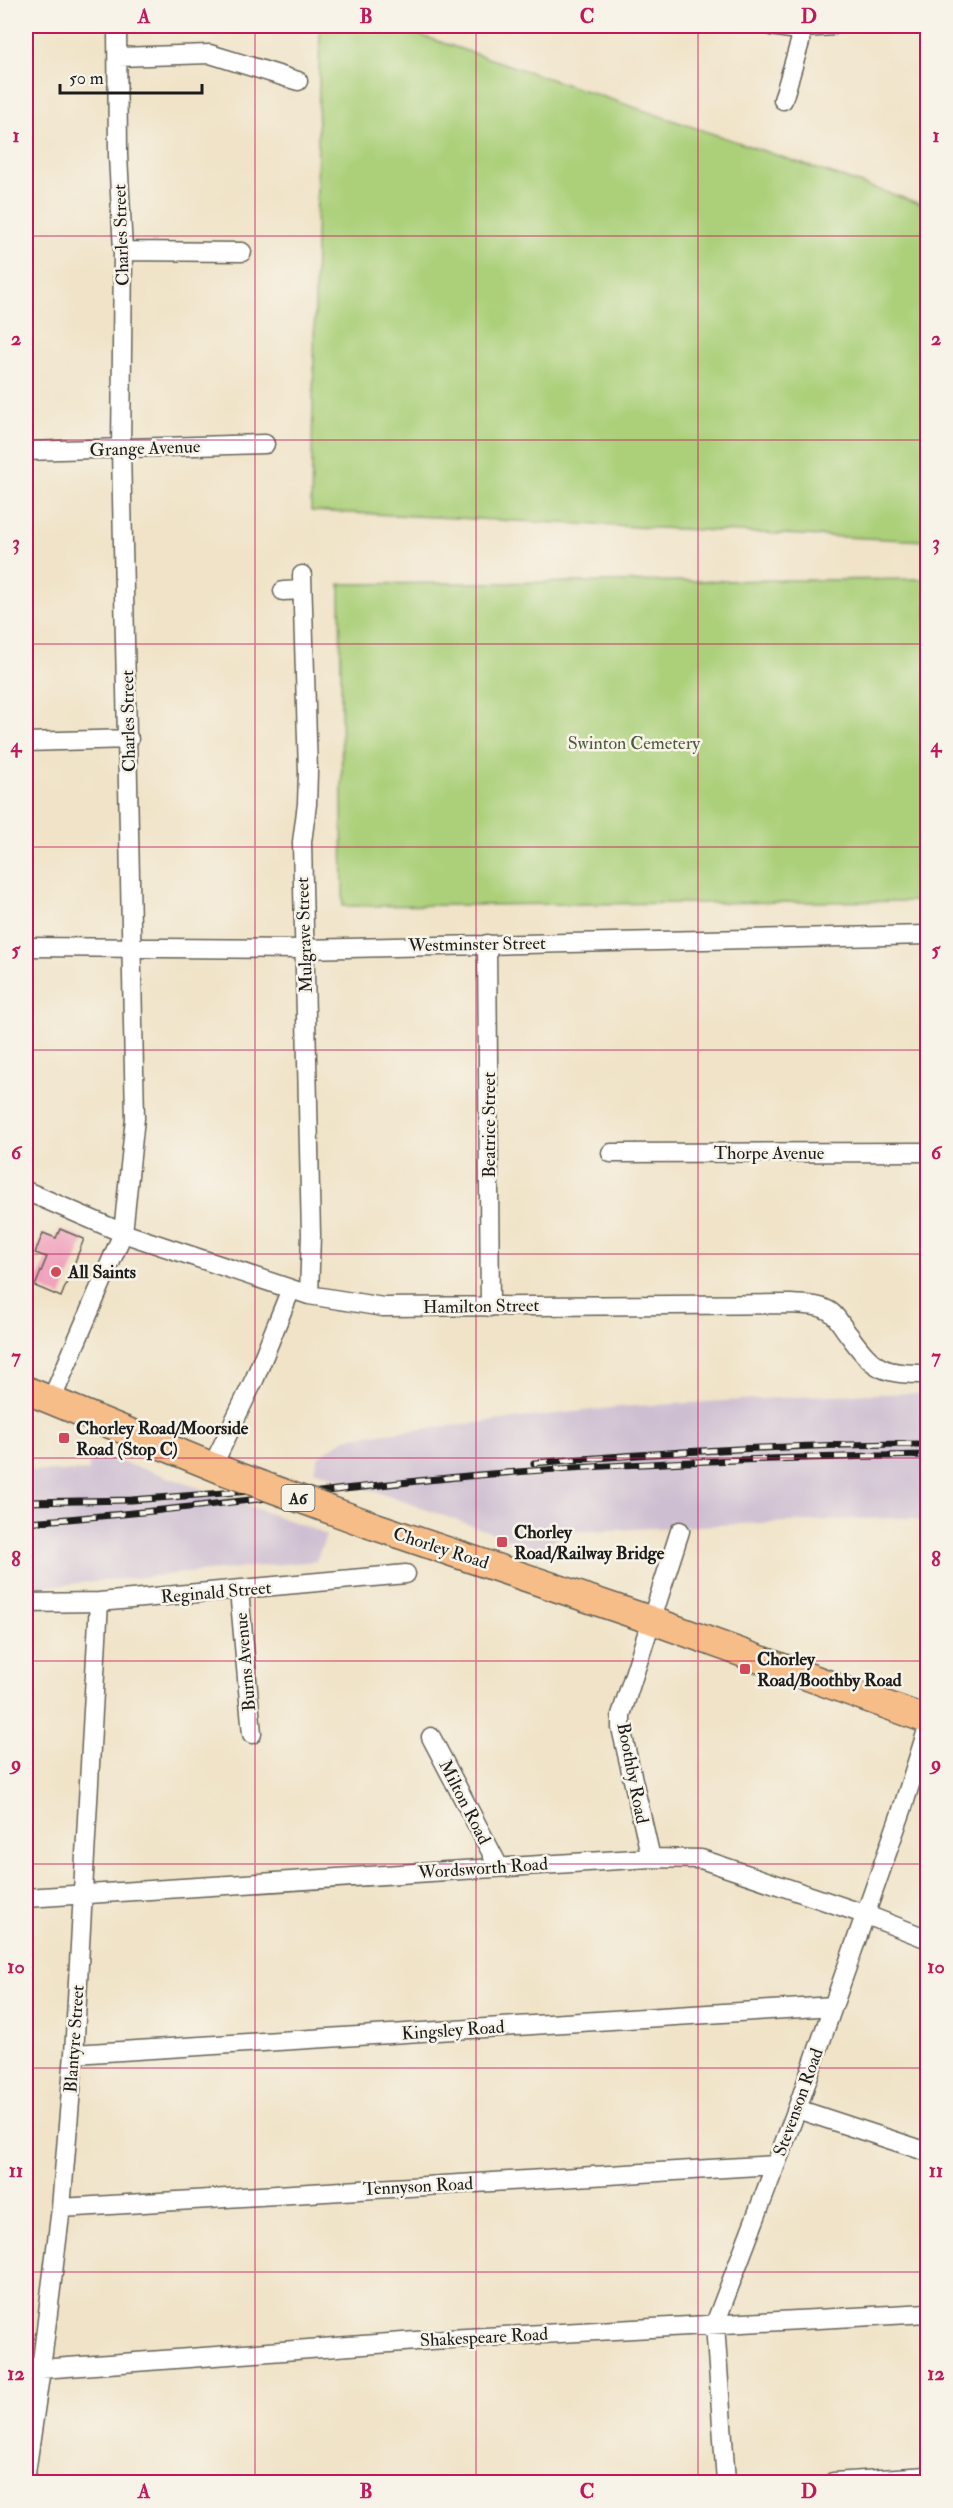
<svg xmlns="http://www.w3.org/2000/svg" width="953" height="2508" font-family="'IM FELL Double Pica',serif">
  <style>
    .industrial { fill: #cebed1 }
    .green { fill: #acd07a; stroke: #64764b; stroke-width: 1.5 }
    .building { fill: #f1a3be }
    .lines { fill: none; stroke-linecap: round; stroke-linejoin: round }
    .minor-casing { stroke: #666258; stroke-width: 21 }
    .primary-casing { stroke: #666258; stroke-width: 30 }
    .minor { stroke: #fff; stroke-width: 18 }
    .primary { stroke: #f7bd88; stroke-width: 27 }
    .rail-casing { stroke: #1c1c1c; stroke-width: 7 }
    .rail { stroke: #f7f3e8; stroke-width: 4.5; stroke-dasharray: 14; stroke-linecap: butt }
    .primary-bridge-casing { stroke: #666258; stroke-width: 30; stroke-linecap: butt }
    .primary-bridge { stroke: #f7bd88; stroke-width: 27 }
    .grid { fill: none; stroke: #c2185b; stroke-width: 1.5; stroke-opacity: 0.55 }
    .poi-dot { fill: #d1495b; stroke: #f7f3e8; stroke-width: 2 }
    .labels { text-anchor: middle; stroke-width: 5; stroke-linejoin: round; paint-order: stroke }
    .shield { fill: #f7f3e8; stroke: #5e5c59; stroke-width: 1.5 }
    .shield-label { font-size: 16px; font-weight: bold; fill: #1c1c1c }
    .street-label { font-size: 18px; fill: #1c1c1c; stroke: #f7f3e8 }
    .park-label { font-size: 18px; fill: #4e5b3d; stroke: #f7f3e8 }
    .poi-label { font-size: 18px; font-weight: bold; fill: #1c1c1c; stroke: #f7f3e8; text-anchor: start }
    .neatline { fill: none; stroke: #c2185b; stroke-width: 2 }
    .grid-label { font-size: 20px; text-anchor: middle; font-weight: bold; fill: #c2185b }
  </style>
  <rect width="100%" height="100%" fill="#f7f3e8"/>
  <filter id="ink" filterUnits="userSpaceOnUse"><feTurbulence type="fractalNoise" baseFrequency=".0167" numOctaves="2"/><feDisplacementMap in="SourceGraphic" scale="12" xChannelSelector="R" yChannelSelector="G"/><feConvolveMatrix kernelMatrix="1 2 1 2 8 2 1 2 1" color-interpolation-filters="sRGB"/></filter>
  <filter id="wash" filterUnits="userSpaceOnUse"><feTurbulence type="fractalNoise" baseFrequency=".008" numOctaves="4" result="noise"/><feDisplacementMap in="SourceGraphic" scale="24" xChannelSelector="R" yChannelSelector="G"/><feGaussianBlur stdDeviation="1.35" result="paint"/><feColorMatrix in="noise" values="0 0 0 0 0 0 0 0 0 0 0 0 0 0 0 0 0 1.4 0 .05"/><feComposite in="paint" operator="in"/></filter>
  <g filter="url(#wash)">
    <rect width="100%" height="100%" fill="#f0e3c7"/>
    <path class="industrial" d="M927,1393v130l-16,-5 -59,1 -284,13 -30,17 -224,-79 5,-14 26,-17 13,-3 261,-29 210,-12z
      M92,1454l65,19 161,58 8,5 -10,25 -290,27v-117h62z"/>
    <path class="green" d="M320,26h73l534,180v335l-616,-30z
      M927,579v322l-584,5 -3,-322z"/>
    <g id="blocks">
      <path class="building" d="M60,1229l24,10 -23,58 -26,-11 12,-29 -12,-4 8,-20 13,5z"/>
    </g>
  </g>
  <g filter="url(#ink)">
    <use href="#blocks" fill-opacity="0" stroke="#666258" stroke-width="1.5"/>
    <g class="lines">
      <defs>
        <path id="minor" d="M771,26l20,3 41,-3
          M118,57l92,-3 88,27
          M783,100l17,-58 1,-14
          M123,251l119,1
          M26,451l239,-7
          M302,575l6,197 -1,32 -5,38 9,393 -2,60
          M283,591l19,-1
          M26,742l103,-3
          M487,944l3,363
          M26,947l277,2 625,-14
          M611,1153l317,-1
          M26,1191l97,42 186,62 74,12 408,-3c12,1 30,0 41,9 6,5 11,15 17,22 26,36 34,39 79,39
          M51,1401l72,-168 12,-115 -14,-669 2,-198 -5,-96 -1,-129
          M212,1467l43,-89 36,-89
          M239,1590l13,144
          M26,1603l73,-1 307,-28
          M431,1737l68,130
          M651,1858l-30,-130v-13l59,-184
          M26,1898l625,-40 50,1 163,55 64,25
          M74,2054l759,-48
          M797,2109l131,43
          M61,2208l714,-43
          M26,2367l15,2 389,-29 498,-27
          M26,2473l15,-104 20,-161 13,-154 25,-452
          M726,2482l-11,-158 82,-215 105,-299 26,-83
          M833,2482l95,-6"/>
        <path id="primary" d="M26,1390l198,81
          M371,1525l280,95 277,100"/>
      </defs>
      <use href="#minor" class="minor-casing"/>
      <use href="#primary" class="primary-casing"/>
      <use href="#minor" class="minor"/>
      <use href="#primary" class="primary"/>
      <defs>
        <path id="rail" d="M534,1463c131,-11 262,-19 394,-19
          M26,1502l106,-2 157,-12
          M26,1522c155,-10 310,-35 465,-48 145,-12 291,-16 437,-19"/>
      </defs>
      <use href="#rail" class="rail-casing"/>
      <use href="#rail" class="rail"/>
      <defs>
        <path id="primary-bridge" d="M224,1471l147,54"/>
      </defs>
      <use href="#primary-bridge" class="primary-bridge-casing"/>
      <use href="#primary-bridge" class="primary-bridge"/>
    </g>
  </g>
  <path class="grid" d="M255,26v2456M476,26v2456M698,26v2456M26,236h902M26,440h902M26,644h902M26,847h902M26,1050h902M26,1254h902M26,1458h902M26,1661h902M26,1864h902M26,2068h902M26,2272h902"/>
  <g class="poi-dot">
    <circle cx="56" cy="1272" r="6"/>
    <rect x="58" y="1432" width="12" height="12" rx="3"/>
    <rect x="496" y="1536" width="12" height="12" rx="3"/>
    <rect x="739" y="1663" width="12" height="12" rx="3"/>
  </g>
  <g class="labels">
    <rect class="shield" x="281.5" y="1485" width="33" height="26" rx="4.5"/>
    <g class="shield-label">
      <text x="298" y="1504">A6</text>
    </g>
    <g class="street-label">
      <text transform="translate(121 235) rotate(-92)" y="6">Charles Street</text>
      <text transform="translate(145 448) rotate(-2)" y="6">Grange Avenue</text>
      <text transform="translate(128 721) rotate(-91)" y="6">Charles Street</text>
      <text transform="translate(304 935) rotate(-92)" y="6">Mulgrave Street</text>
      <text transform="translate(477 944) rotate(-1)" y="6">Westminster Street</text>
      <text transform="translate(489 1125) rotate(-90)" y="6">Beatrice Street</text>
      <text x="769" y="1159">Thorpe Avenue</text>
      <text transform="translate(481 1306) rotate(-1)" y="6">Hamilton Street</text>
      <text transform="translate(441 1548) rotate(18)" y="6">Chorley Road</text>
      <text transform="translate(216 1592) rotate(-5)" y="6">Reginald Street</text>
      <text transform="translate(245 1662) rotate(-95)" y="6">Burns Avenue</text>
      <text transform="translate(633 1773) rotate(79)" y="6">Boothby Road</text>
      <text transform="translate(465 1802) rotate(63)" y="6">Milton Road</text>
      <text transform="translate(483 1868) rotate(-4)" y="6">Wordsworth Road</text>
      <text transform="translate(453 2030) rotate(-4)" y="6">Kingsley Road</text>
      <text transform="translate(74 2039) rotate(-86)" y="6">Blantyre Street</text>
      <text transform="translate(798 2102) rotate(-70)" y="6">Stevenson Road</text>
      <text transform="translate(418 2186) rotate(-3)" y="6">Tennyson Road</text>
      <text transform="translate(484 2337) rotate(-3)" y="6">Shakespeare Road</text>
    </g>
    <g class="park-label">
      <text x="634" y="749">Swinton Cemetery</text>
    </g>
    <g class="poi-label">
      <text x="68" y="1278">All Saints</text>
      <text x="76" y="1434">Chorley Road/Moorside<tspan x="76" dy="21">Road (Stop C)</tspan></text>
      <text x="514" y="1538">Chorley<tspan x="514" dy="21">Road/Railway Bridge</tspan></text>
      <text x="757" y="1665">Chorley<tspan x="757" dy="21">Road/Boothby Road</tspan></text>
    </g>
  </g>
  <rect width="953" height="2508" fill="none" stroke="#f7f3e8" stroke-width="66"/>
  <path d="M60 84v9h142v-9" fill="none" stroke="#1c1c1c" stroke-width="3"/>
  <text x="69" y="84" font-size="18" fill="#1c1c1c" stroke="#f7f3e8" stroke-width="4.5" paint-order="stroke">50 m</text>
  <rect x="33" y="33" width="887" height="2442" class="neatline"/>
  <g class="grid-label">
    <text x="144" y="23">A</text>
    <text x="366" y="23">B</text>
    <text x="587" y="23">C</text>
    <text x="809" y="23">D</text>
    <text x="16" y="142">1</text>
    <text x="936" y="142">1</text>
    <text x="16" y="345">2</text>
    <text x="936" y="345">2</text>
    <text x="16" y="549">3</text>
    <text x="936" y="549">3</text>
    <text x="16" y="752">4</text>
    <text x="936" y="752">4</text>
    <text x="16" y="956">5</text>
    <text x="936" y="956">5</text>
    <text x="16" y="1159">6</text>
    <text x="936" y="1159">6</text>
    <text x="16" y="1363">7</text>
    <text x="936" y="1363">7</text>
    <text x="16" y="1566">8</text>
    <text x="936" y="1566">8</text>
    <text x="16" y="1770">9</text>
    <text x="936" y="1770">9</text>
    <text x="16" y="1973">10</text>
    <text x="936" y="1973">10</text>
    <text x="16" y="2177">11</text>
    <text x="936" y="2177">11</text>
    <text x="16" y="2380">12</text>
    <text x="936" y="2380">12</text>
    <text x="144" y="2498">A</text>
    <text x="366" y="2498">B</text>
    <text x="587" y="2498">C</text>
    <text x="809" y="2498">D</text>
  </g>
</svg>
